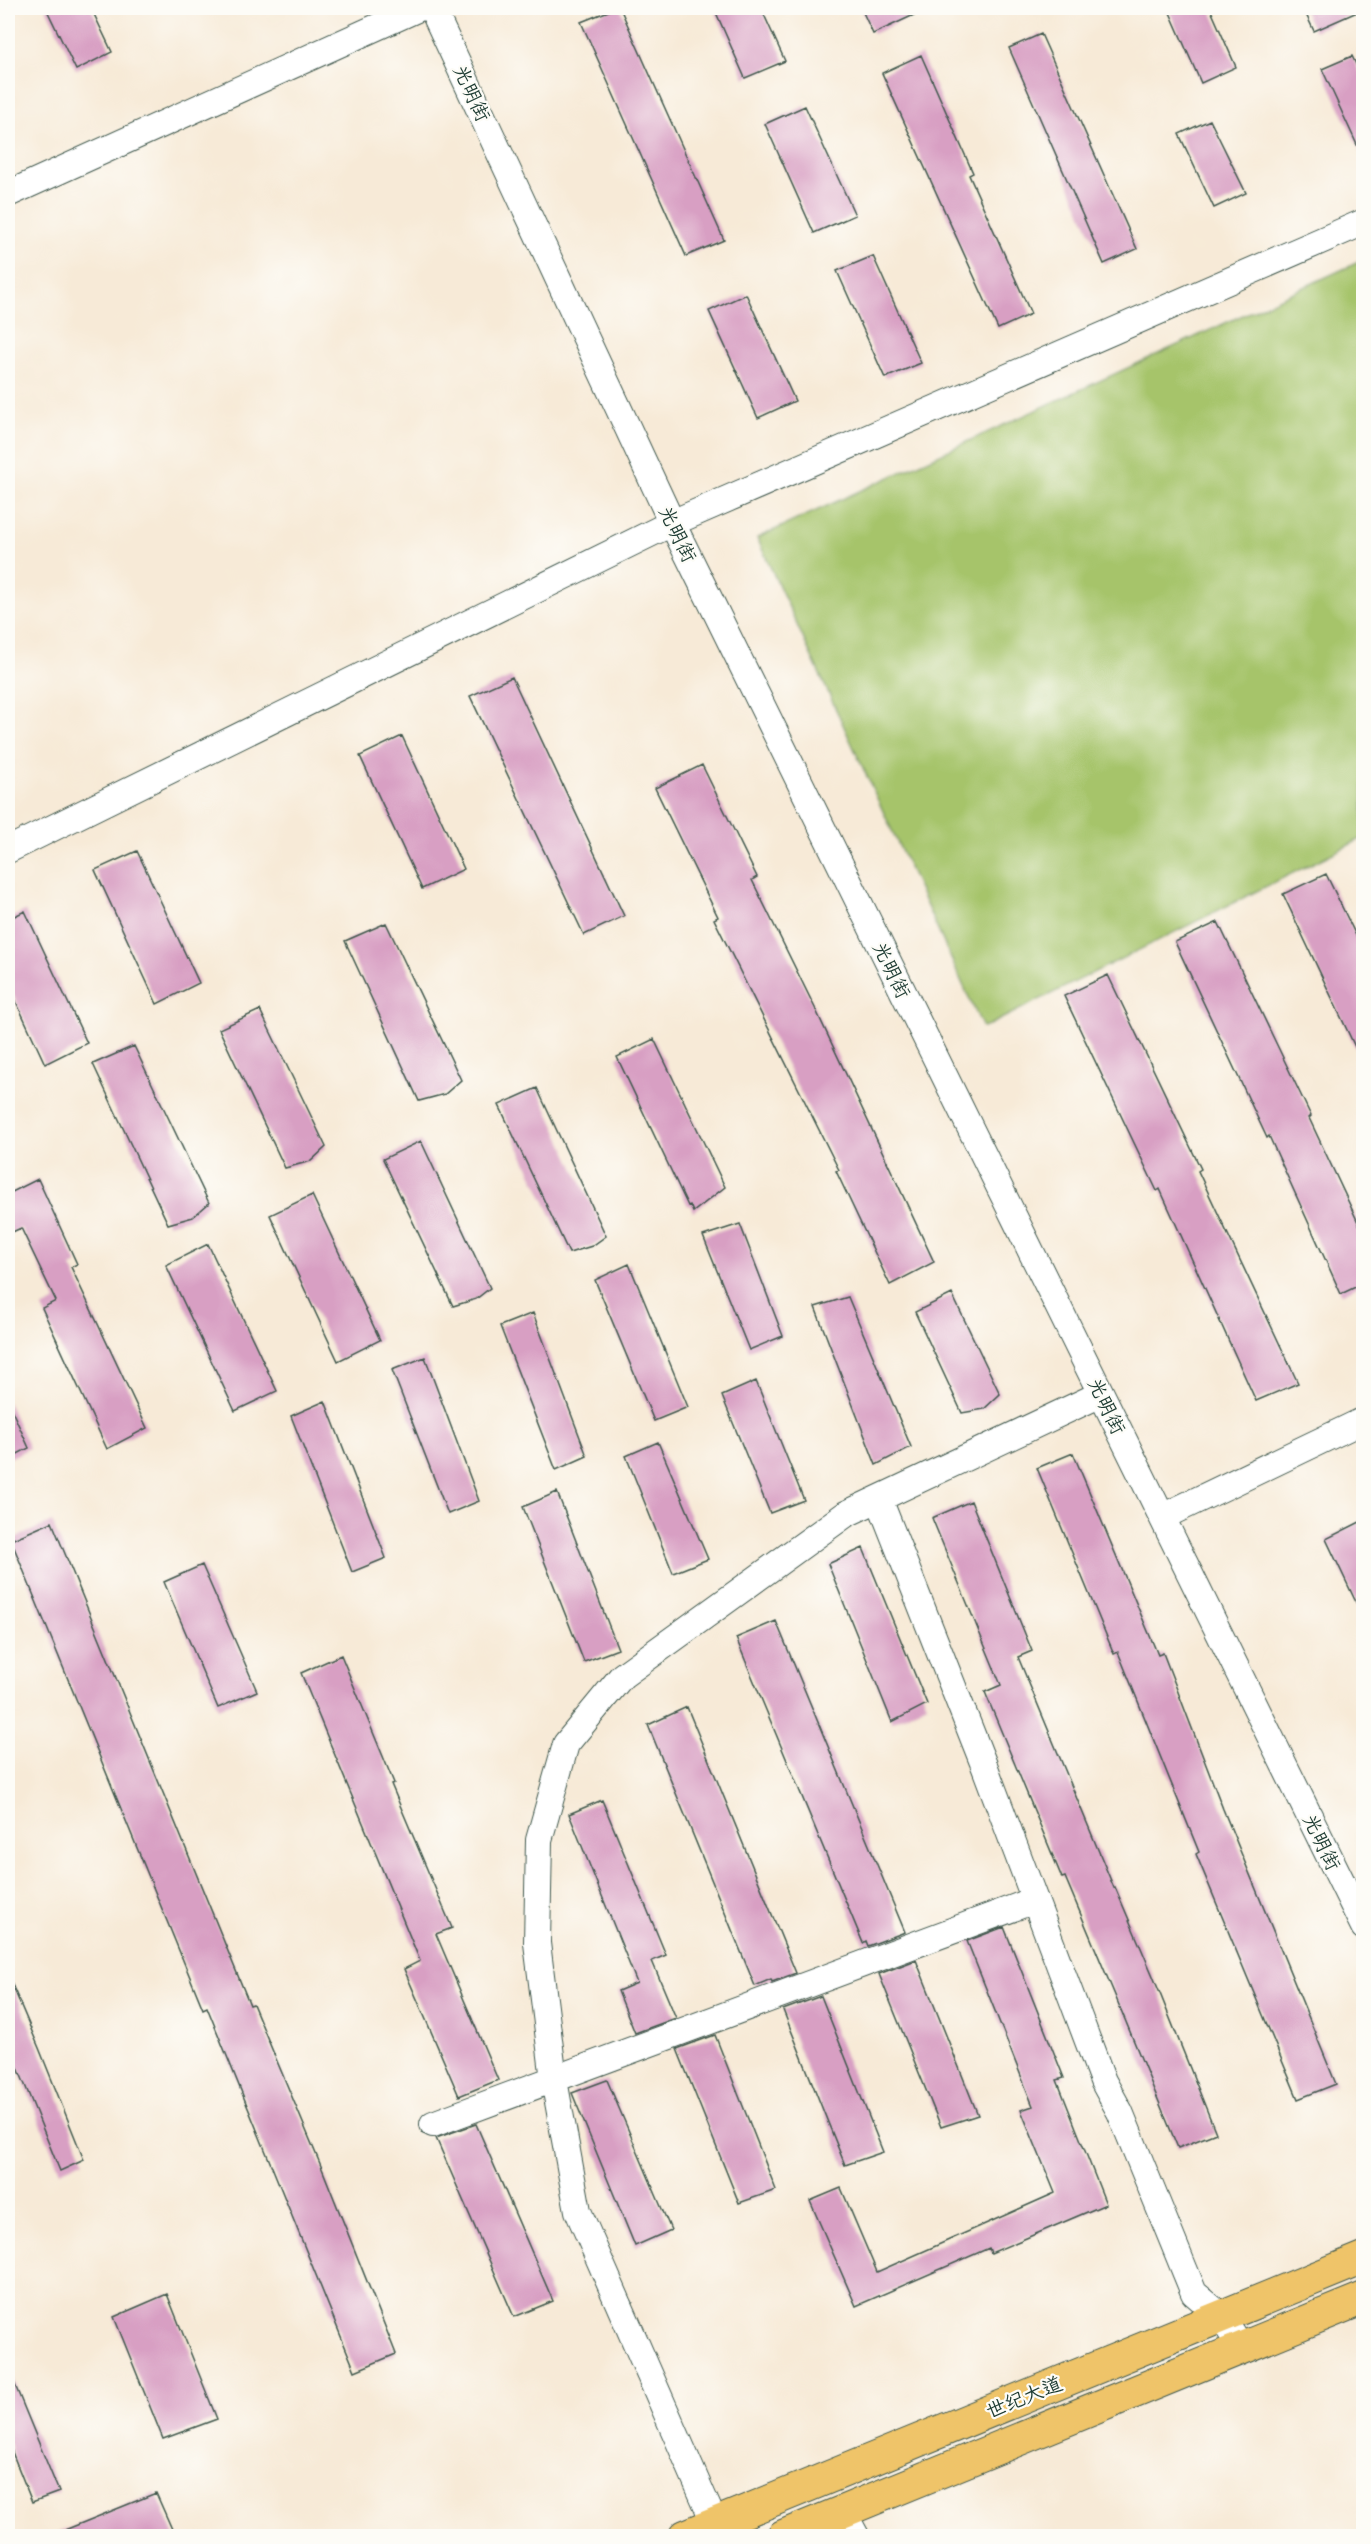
<svg xmlns="http://www.w3.org/2000/svg" width="1371" height="2544" font-family="'Patrick Hand','LXGW WenKai TC',sans-serif">
  <style>
    .green { fill: #a6c46b; stroke: #628050; stroke-width: 1.5 }
    .building { fill: #d89fc3 }
    .lines { fill: none; stroke-linecap: round; stroke-linejoin: round }
    .minor-casing { stroke: #3f574c; stroke-width: 28 }
    .major-casing { stroke: #3f574c; stroke-width: 34 }
    .minor { stroke: #fff; stroke-width: 26 }
    .major { stroke: #efc469; stroke-width: 32 }
    .labels { text-anchor: middle; stroke-width: 4.5; stroke-linejoin: round; paint-order: stroke }
    .street-label { font-size: 20px; fill: #1f3d34; stroke: #fdfcf7 }
  </style>
  <rect width="100%" height="100%" fill="#fdfcf7"/>
  <filter id="ink" filterUnits="userSpaceOnUse"><feTurbulence type="fractalNoise" baseFrequency=".0167" numOctaves="2"/><feDisplacementMap in="SourceGraphic" scale="12" xChannelSelector="R" yChannelSelector="G"/><feConvolveMatrix kernelMatrix="1 2 1 2 8 2 1 2 1" color-interpolation-filters="sRGB"/></filter>
  <filter id="wash" filterUnits="userSpaceOnUse"><feTurbulence type="fractalNoise" baseFrequency=".008" numOctaves="4" result="noise"/><feDisplacementMap in="SourceGraphic" scale="24" xChannelSelector="R" yChannelSelector="G"/><feGaussianBlur stdDeviation="1.35" result="paint"/><feColorMatrix in="noise" values="0 0 0 0 0 0 0 0 0 0 0 0 0 0 0 0 0 1.4 0 .05"/><feComposite in="paint" operator="in"/></filter>
  <g filter="url(#wash)">
    <rect width="100%" height="100%" fill="#f7ead7"/>
    <path class="green" d="M1363,260v578l-380,190 -226,-490z"/>
    <g id="blocks">
      <path class="building" d="M46,8h45l21,44 -36,18z
        M616,8h4l104,232 -38,16 -105,-234z
        M714,8h47l24,53 -40,17z
        M861,8h68l-56,26z
        M1168,8h42l26,59 -35,16z
        M1303,8h61v1l-50,22z
        M1041,34l96,215 -33,15 -95,-216z
        M921,55l52,118 -4,2 62,139 -33,15 -116,-256z
        M1352,56l12,25v79l-42,-91z
        M805,106l50,109 -41,18 -49,-109z
        M1210,120l36,73 -32,15 -35,-74z
        M873,256l48,107 -36,15 -48,-107z
        M746,294l49,107 -37,17 -49,-107z
        M512,677l112,239 -40,19 -114,-239z
        M402,736l62,133 -42,20 -62,-133z
        M702,765l55,112 -5,3 63,128 119,254 -44,23 -54,-114 3,-1 -125,-251 4,-2 -63,-129z
        M137,851l62,132 -42,21 -62,-134z
        M1326,874l38,78v114l-81,-172z
        M25,911l62,132 -42,21 -37,-80v-65z
        M1218,922l93,194 -2,2 55,117v48l-23,11 -72,-158 -2,2 -92,-196z
        M386,923l75,157 -16,14 -26,7 -74,-160z
        M1108,975l93,194 -3,2 100,212 -42,18 -96,-212 -3,2 -93,-195z
        M260,1010l66,137 -15,14 -26,7 -66,-139z
        M654,1039l71,148 -32,25 -3,-7 -2,1 -71,-149z
        M134,1046l75,157 -16,14 -25,7 -75,-160z
        M537,1088l69,148 -14,10 -23,7 -70,-148z
        M421,1141l69,147 -14,11 -23,7 -70,-147z
        M38,1179l39,85 -6,3 76,161 -40,21 -65,-141 14,-7 -35,-73 -13,6v-40z
        M312,1195l68,145 -42,21 -68,-146z
        M740,1224l43,112 -34,14 -46,-114z
        M208,1244l69,147 -42,20 -69,-146z
        M629,1264l59,143 -34,14 -59,-141z
        M952,1294l48,100 -16,15 -22,4 -47,-101z
        M848,1297l63,150 -35,18 -61,-158z
        M533,1313l54,143 -31,14 -56,-144z
        M425,1357l54,144 -31,13 -56,-144z
        M756,1381l48,119 -34,13 -48,-117z
        M325,1401l61,157 -34,14 -61,-156z
        M8,1402l21,46 -21,11z
        M658,1442l50,117 -35,14 -47,-117z
        M1073,1453l85,202 5,-2 60,156 113,275 -38,15 -102,-245 3,-2 -81,-200 -4,2 -77,-186z
        M557,1492l61,157 -34,13 -61,-155z
        M971,1501l61,150 -14,6 96,231 1,-1 38,89 63,157 -38,15 -64,-155 -49,-116 -3,1 -77,-186 16,-7 -69,-167z
        M1364,1520v99l-38,-80z
        M52,1522l198,483 3,-1 68,162 75,188 -41,17 -148,-364 -4,2 -192,-469z
        M863,1548l64,156 -35,18 -64,-158z
        M202,1565l55,126 -39,17 -54,-126z
        M776,1621l129,311 -37,14 -2,-5 -3,2 -127,-305z
        M341,1655l53,128 -3,1 61,144 -16,6 62,146 -39,16 -55,-127 16,-8 -119,-288z
        M687,1707l109,266 -24,9 -1,-3 -16,7 -107,-261z
        M602,1800l64,155 -14,6 24,57 -41,15 -17,-42 19,-8 -68,-169z
        M1004,1927l60,151 -7,2 49,124 -115,49 -2,-5 -133,58 -46,-105 31,-13 36,84 178,-79 -34,-83 12,-4 -66,-165z
        M916,1960l62,155 -37,12 -62,-153z
        M8,1975l31,73 45,112 -24,11 -46,-113 -6,3z
        M821,1996l62,156 -38,13 -62,-155z
        M715,2035l61,155 -37,13 -62,-154z
        M607,2080l64,150 -36,16 -63,-153z
        M476,2124l77,177 -39,16 -78,-179z
        M167,2294l50,125 -54,20 -49,-122z
        M8,2368l51,124 -27,10 -24,-60z
        M156,2493l19,43h-125z"/>
    </g>
  </g>
  <g filter="url(#ink)">
    <use href="#blocks" fill-opacity="0" stroke="#3f574c" stroke-width="1.5"/>
    <g class="lines">
      <defs>
        <path id="minor" d="M432,8l240,515 692,1404
          M8,194l411,-186
          M8,850l664,-327 692,-301
          M879,1499l105,266 119,316 17,31 74,181 27,23 20,32
          M1162,1517l202,-97
          M433,2124l602,-224
          M843,2512l13,24
          M715,2524l-137,-313 -24,-131 -17,-137 2,-103 27,-96 56,-68 224,-162 255,-120"/>
        <path id="major" d="M685,2536l679,-278
          M783,2536l581,-238"/>
      </defs>
      <use href="#minor" class="minor-casing"/>
      <use href="#major" class="major-casing"/>
      <use href="#minor" class="minor"/>
      <use href="#major" class="major"/>
    </g>
  </g>
  <g class="labels">
    <g class="street-label">
      <text transform="translate(472 93) rotate(65)" y="7">光明街</text>
      <text transform="translate(678 534) rotate(64)" y="7">光明街</text>
      <text transform="translate(892 970) rotate(64)" y="7">光明街</text>
      <text transform="translate(1107 1406) rotate(64)" y="7">光明街</text>
      <text transform="translate(1322 1842) rotate(64)" y="7">光明街</text>
      <text transform="translate(1024 2397) rotate(-22)" y="7">世纪大道</text>
    </g>
  </g>
  <rect width="1371" height="2544" fill="none" stroke="#fdfcf7" stroke-width="30"/>
</svg>
